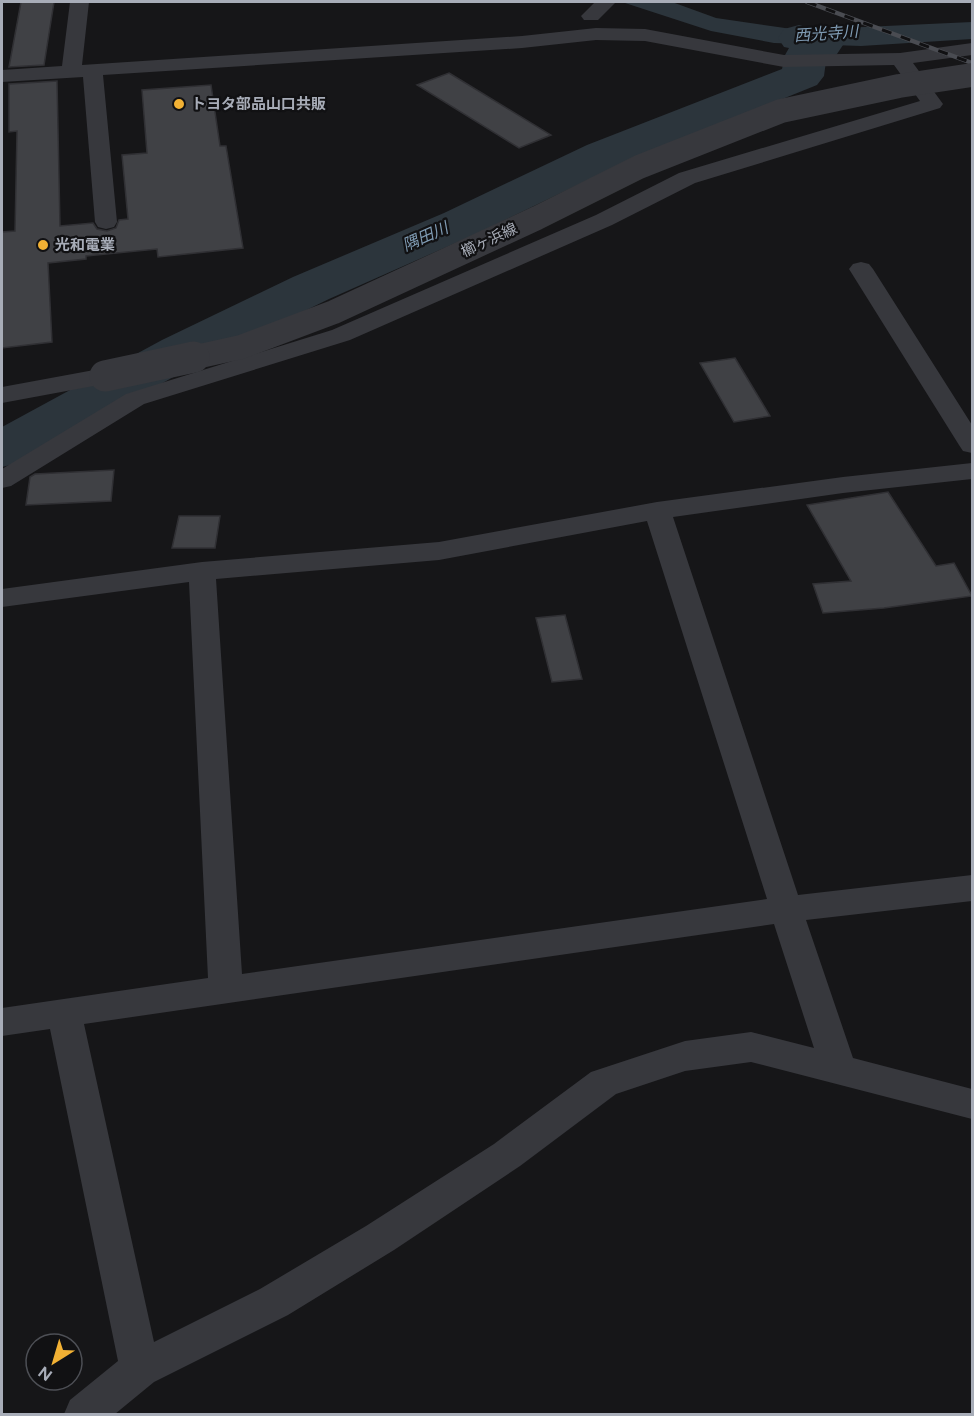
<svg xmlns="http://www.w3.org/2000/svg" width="974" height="1416" font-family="Figtree,'Noto Sans JP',sans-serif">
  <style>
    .water { fill: #2c353c }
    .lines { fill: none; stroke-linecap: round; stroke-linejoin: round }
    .river { fill: #2c353c; fill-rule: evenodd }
    .building { fill: #404145; stroke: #303034; stroke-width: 1.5 }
    .minor { fill: #37383d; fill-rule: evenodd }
    .tertiary { fill: #37383d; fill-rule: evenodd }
    .rail-casing { stroke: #4a4c52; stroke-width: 4.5 }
    .rail { stroke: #111113; stroke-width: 3; stroke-dasharray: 10; stroke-linecap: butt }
    .tertiary-bridge-far1 { stroke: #37383d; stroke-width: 24 }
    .tertiary-bridge { stroke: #37383d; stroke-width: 31 }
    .poi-dot { fill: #f2b134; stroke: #111113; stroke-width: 2 }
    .labels { text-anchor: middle; stroke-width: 4.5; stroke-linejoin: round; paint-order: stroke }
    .far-poi-label { font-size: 15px; font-weight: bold; fill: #a8adb8; stroke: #111113; text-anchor: start }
    .far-street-label { font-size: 15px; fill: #a8adb8; stroke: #111113 }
    .far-water-label { font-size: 16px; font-style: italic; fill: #7f9bb3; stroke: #111113 }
  </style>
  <rect width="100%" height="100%" fill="#161618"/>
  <path class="water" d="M622,2h50l44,16 83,12 173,-8v17l-111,7 -87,-3 -63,-12z"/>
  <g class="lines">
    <path class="river" d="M799,25l38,11 6,9 -6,9 -11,7 -2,15 -7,9 -198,80 -141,68 -149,66 -129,63 -178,100 -20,5v-40l160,-87 131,-63 151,-64 143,-68 195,-76 3,-14 4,-7 -5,-1 -6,-9 6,-9z"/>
  </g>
  <path class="building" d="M21,2h33l-10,63 -35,2z
    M449,73l102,62 -32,13 -102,-63z
    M57,81l3,145 33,-3 4,6 10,2 9,-3 3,-8 9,-1 -6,-64 25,-2 -5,-63 69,-5 9,61h6l17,102 -85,9 -1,-8 -71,7v3l-38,4 4,79 -50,6v-116l13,-1 2,-100 -8,1v-48z
    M735,358l35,58 -36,6 -34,-59z
    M114,470l-3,31 -85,4 4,-28 5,-3z
    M888,492l48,74 18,-3 18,33 -88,12 -61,5 -10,-29 38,-3 -44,-76z
    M179,516h41l-5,32h-43z
    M565,615l17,64 -30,3 -16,-64z"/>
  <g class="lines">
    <path class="minor" d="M70,2h19l-7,63 440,-29 74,-8 49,1 139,26 116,-2 72,-10v12l-59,8 30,41 -3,4 -245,75 -83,42 -262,115 -206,64 -133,82 -9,2v-19l124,-75 206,-64 264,-115 83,-42 241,-72 -26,-36 -110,2 -139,-26 -49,-1 -74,8 -419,27 14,147 -3,5 -8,2 -8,-2 -3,-5 -12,-145 -81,5v-12l60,-4z
      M595,2h21l-18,18h-14l-3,-4z
      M861,262l8,2 4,5 99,156v28l-9,-2 -4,-6 -110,-176 4,-5z
      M972,463v16l-129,14 -170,24 125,378 174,-20v26l-166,19 47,138 119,31v30l-221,-57 -66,9 -69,23 -96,72 -126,84 -106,65 -134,67 -39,32h-51l6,-14 48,-39 -68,-332 -48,7v-28l206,-30 -19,-396 -187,25v-18l200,-27 237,-20 218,-40 186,-25zM647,521l120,378 -525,75 -26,-395 223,-19zM774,924l40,124 -63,-16 -66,9 -94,31 -97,72 -128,82 -106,63 -106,53 -70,-318z"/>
    <path class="tertiary" d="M105,368l10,2 4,6 -4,6 -113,21v-16z"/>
    <defs>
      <path id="rail" d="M807,2l165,61"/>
    </defs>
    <use href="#rail" class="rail-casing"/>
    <use href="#rail" class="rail"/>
    <path class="tertiary-bridge-far1" d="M187,359l54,-12 93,-35 203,-94 102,-51 142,-56 118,-25 73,-11"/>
    <path class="tertiary-bridge" d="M105,376l89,-19"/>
  </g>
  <g class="poi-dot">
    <circle cx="179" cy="104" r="6"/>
    <circle cx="43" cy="245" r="6"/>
  </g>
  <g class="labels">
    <g class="far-poi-label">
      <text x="191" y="109">トヨタ部品山口共販</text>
      <text x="55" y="250">光和電業</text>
    </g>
    <g class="far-street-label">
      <text transform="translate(489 240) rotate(-25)" y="5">櫛ヶ浜線</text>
    </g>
    <g class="far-water-label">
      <text transform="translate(826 33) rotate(-4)" y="6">西光寺川</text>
      <text transform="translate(425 236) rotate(-24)" y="6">隅田川</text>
    </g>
  </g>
  <rect width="974" height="1416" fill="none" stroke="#a8adb8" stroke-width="6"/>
  <g transform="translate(54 1362) rotate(217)"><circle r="28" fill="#111113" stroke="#4d4f55" stroke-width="1.5"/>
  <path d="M0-4.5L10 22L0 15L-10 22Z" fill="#f2b134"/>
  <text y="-9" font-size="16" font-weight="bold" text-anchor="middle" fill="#a8adb8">N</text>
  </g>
</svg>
